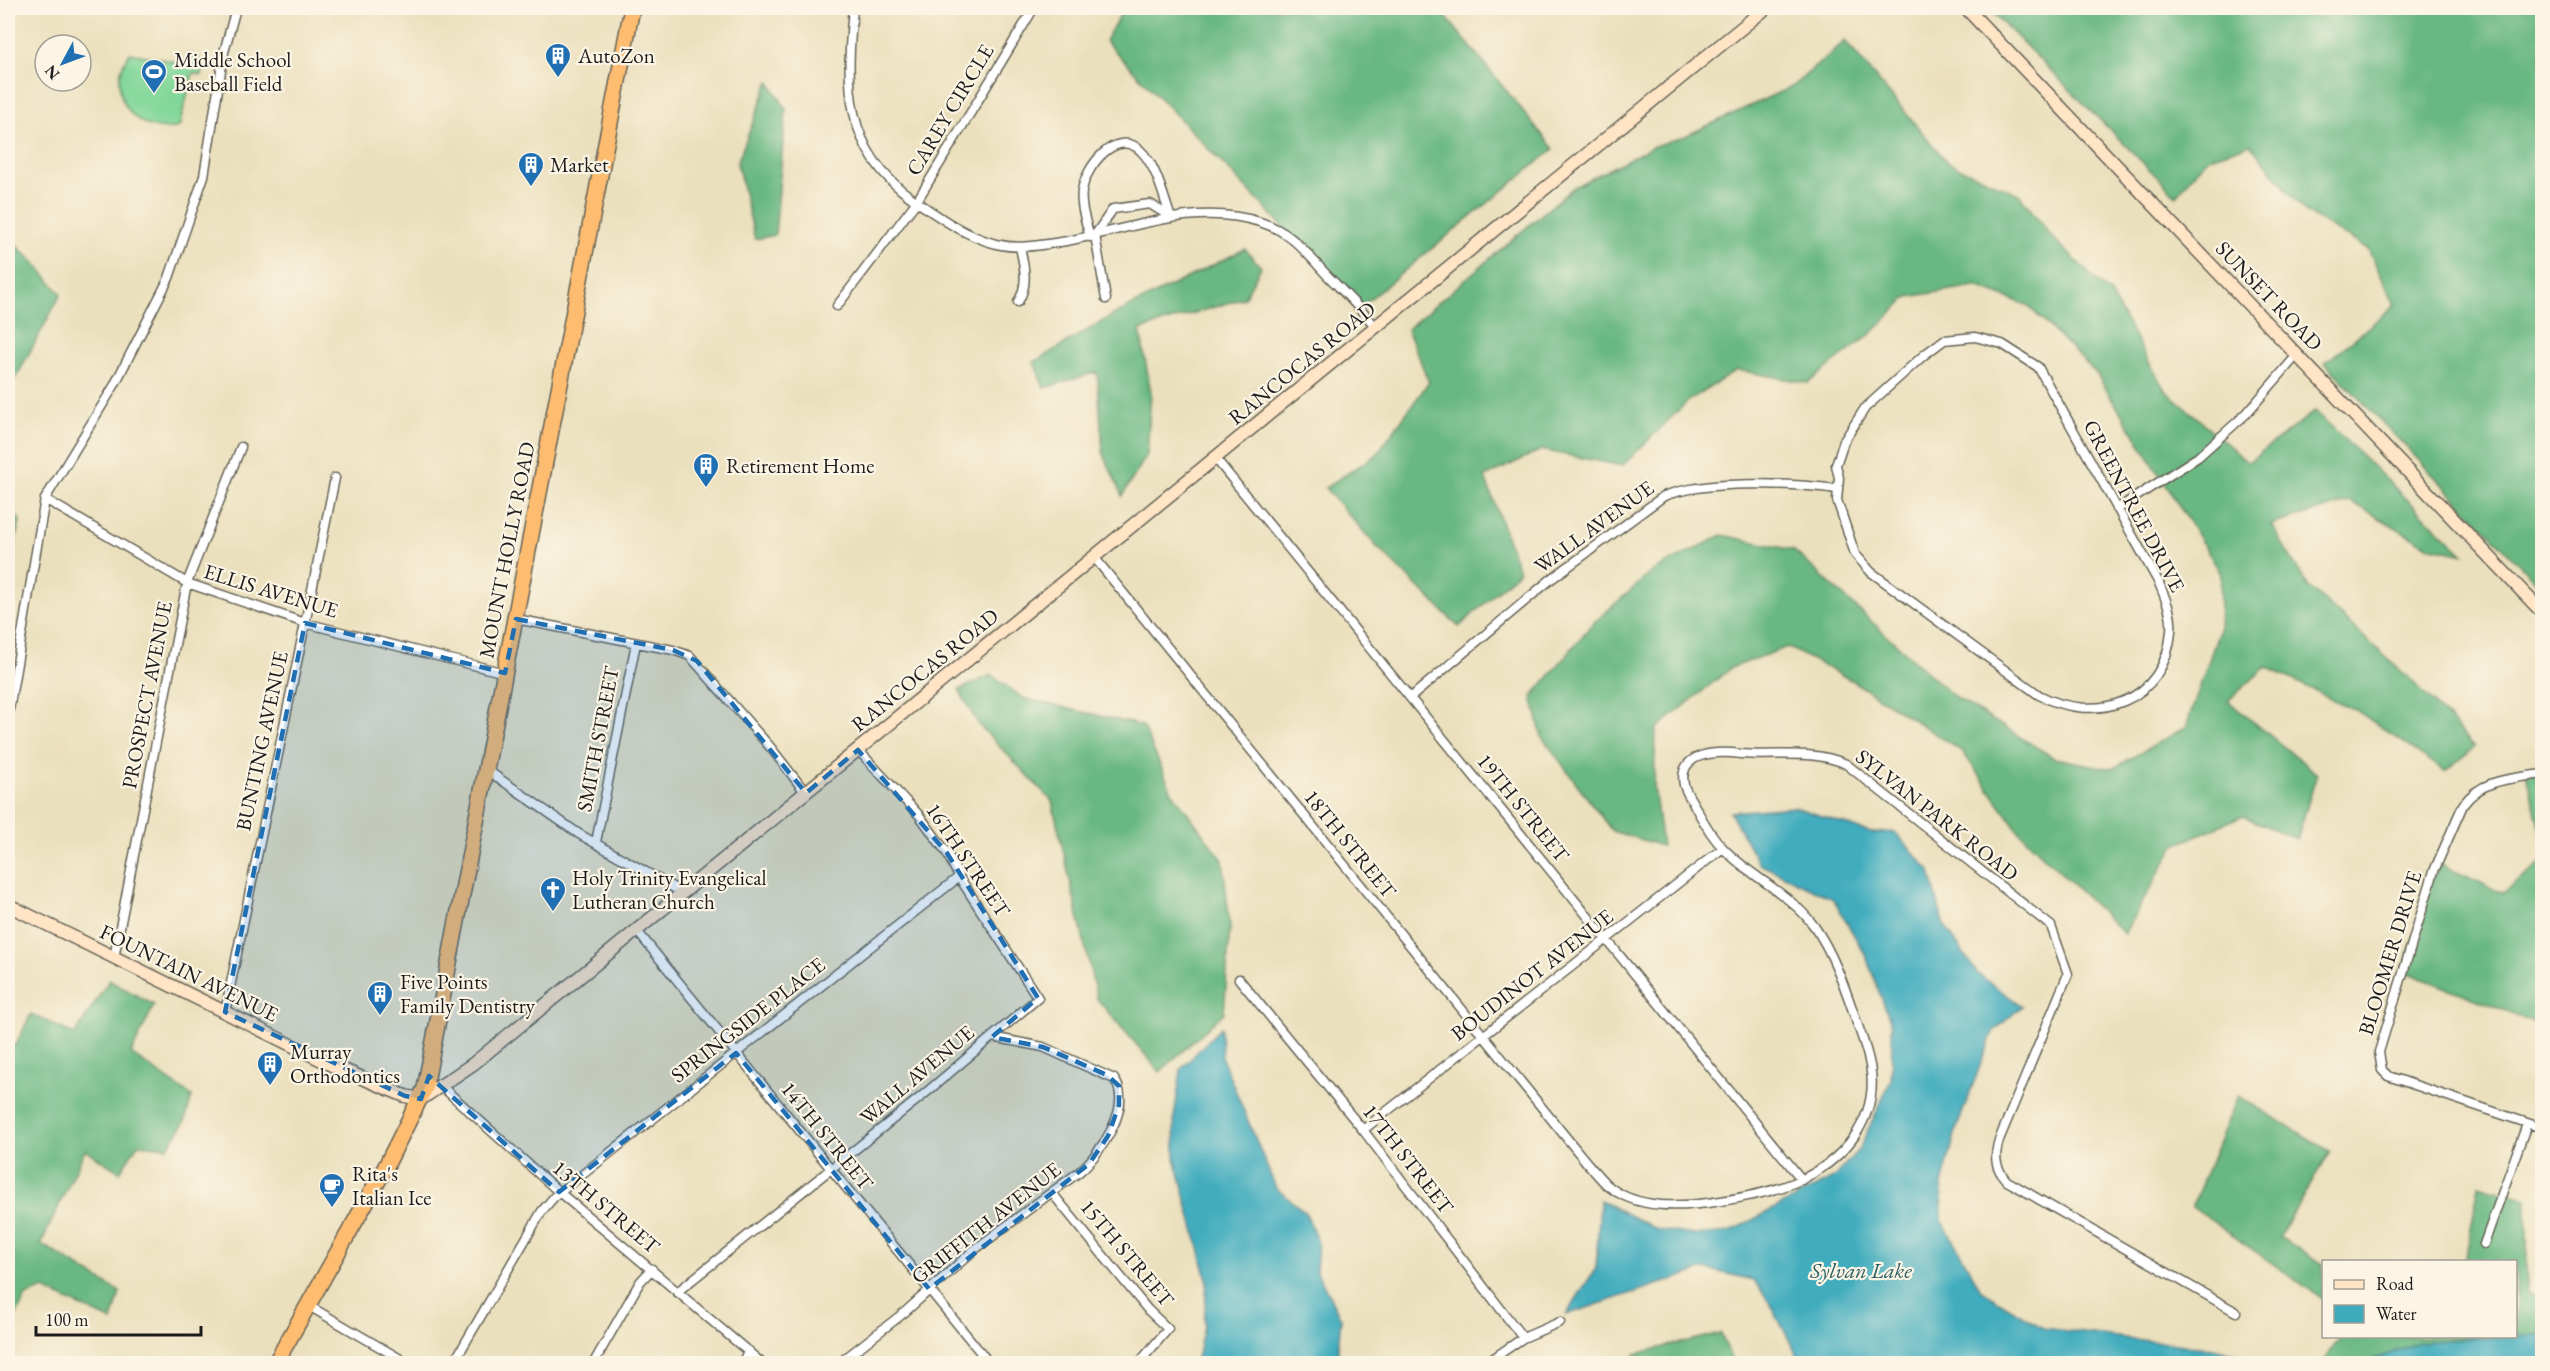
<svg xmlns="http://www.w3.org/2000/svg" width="2550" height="1371" font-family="'EB Garamond',serif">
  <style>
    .green { fill: #82d79a; stroke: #4f7a5b; stroke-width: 1.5 }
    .forest { fill: #69b882; stroke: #426a4f; stroke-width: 1.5 }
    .water { fill: #3facbd; stroke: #2e646c; stroke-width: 1.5 }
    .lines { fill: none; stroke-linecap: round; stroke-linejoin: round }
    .street-casing { stroke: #646154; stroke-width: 11 }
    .secondary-casing { stroke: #646154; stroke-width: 15 }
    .highway-casing { stroke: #646154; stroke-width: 18 }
    .street { stroke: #fff; stroke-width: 8 }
    .secondary { stroke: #ffe4c6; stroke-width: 12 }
    .highway { stroke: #febc70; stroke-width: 15 }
    .marked { fill: #1f6fb2; fill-opacity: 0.2; stroke: #1f6fb2; stroke-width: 4.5; stroke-dasharray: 12 8; stroke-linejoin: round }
    .labels { text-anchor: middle; stroke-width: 4.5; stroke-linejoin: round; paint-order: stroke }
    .poi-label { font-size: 21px; fill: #1c1c1c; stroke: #fcf5e5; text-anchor: start }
    .street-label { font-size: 21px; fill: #1c1c1c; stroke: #fcf5e5 }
    .water-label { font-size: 22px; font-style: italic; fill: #2c5d64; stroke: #fcf5e5 }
  </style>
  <rect width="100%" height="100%" fill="#fcf5e5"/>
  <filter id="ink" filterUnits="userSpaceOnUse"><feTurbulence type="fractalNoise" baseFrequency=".0167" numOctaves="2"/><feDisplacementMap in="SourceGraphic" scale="12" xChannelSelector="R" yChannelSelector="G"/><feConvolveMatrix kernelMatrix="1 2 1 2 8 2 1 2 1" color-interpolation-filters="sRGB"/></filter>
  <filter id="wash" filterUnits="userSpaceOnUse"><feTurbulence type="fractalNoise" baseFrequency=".008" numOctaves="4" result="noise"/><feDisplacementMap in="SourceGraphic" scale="24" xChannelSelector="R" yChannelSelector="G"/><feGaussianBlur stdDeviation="1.35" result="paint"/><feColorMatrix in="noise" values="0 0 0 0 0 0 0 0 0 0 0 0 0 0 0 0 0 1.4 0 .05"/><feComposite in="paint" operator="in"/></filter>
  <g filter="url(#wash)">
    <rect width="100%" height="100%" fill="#ebe0bd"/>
    <path class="green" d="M130,53l57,11 2,-10 9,3 5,8 -1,10 -9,-2 -14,54c-45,11 -77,-36 -49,-74z"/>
    <path class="forest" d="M1124,8h322l-4,4 112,137 -194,158 -255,-266z
      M1988,8h554v580l-217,-225 70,-58 -27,-56 -63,-37 -55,-68 -43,14 -31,38z
      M1845,41l103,122 71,31 32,42 59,58 55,96 83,72 67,-51 149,143 -36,-8 -78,-45 -79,24 37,61 103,94 64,67 -30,24 -88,-60 -91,-44 -38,34 89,73 -20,65 -55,-23 -67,29 -51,89 -104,-101 -58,-82 -109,-70 -66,-34 -56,21 -75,61 -2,58 8,59 -50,-15 -70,-94 -10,-40 60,-73 61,-53 69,-36 71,15 159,145 102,63 58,11 74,-42 33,-96 2,-58 -125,-200 -69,-68 -51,-19 -68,11 -36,36 -64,50 -71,-13 -48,30 -67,66 -81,-16 -56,27 34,94 -60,56 -82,-80 -52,-59 51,-33 53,-73 -22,-53 167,-142 80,-41 29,-9 110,-51z
      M769,81l17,28 -11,126 -20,4 -18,-76z
      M8,238l24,22 29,34 -45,84 -8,-2z
      M1245,249l16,18 -17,31 -104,32 11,62 -4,63 -25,41 -19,-44 -6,-80 -53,16 -10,-26 81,-48z
      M8,504l12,17 -12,50z
      M991,675l32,23 120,28 29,66 51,68 7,68 -6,85 -64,59 -63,-73 -45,-198 -73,-76 -20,-35z
      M2542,772v65l-16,-63z
      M2437,863l66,30 39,-30v162l-139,-54z
      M109,980l45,25 -23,49 61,42 -7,26 -17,25 -30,-3 -18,28 -35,-22 -44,94 79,48 -8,29 -68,-32 -18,7 -18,36v-290l7,4 16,-32 44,21z
      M2238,1096l92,55 -51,86 44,27v35l-131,-92z
      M2479,1185l48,14v95l15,2v44l-150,23 -71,1 20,-27 175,-1v-74l-51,-1z
      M1721,1333l12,30h-100l2,-9z"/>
    <path class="water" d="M1795,807l76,26 24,-1 35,39 13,52 34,50 45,33 -29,26 -36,95 -15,58v35l39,70 62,38 174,21 54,14h-470l-30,-58 -17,-25 -49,-11 -139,46 30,-47 4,-68 58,30 37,5 34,-3 104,-54 26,-29 32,-69 1,-54 -27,-72 -32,-55 -74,-35 -29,-52z
      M1221,1027l1,31 54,130 30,25 12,29 -2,29 25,47 -4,45h-141l8,-38 3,-46 -32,-121 -1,-41 7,-48z
      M2542,1334v29h-182l59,-21z"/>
  </g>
  <g filter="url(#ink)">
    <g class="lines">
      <defs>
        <path id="street" d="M853,8c-7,76 -10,142 60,191 26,18 52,37 83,45 20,5 40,2 59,-1 67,-10 137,-43 205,-21 38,12 49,37 76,62 14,14 27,28 40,43
          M1090,237c-4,-15 -10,-31 -8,-46 3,-23 33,-63 58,-41 17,16 23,46 31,68
          M1106,299l-11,-64 18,-26 37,-5 21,13
          M1018,302c11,-18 6,-36 2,-55
          M837,306l80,-105 117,-193
          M1975,337l27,7 36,23 121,216c6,15 14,31 12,48 -5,71 -75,94 -132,64l-168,-123 -16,-18 -18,-54 2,-22 -3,-13 8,-24 21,-33 59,-53 20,-15z
          M1216,459l586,721
          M45,499l142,84 118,40 200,50
          M2117,509l81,-52 48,-43 51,-59
          M1094,557l484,595c9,11 18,22 28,32 30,27 78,23 115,17 51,-8 101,-20 133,-64 13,-19 20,-42 17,-65 -2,-20 -11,-39 -17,-58 -10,-29 -22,-63 -40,-88 -24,-33 -64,-49 -91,-78 -11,-11 -19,-25 -26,-38 -4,-8 -11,-17 -13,-25 -7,-34 35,-34 57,-31 35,3 72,-5 105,10l205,162 17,48 -69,166c-5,17 -4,28 8,41l229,131
          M516,619l157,31 17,6 81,92 35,45
          M1410,698l140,-118 114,-84c42,-16 128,-13 173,-7
          M8,716l37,-217 69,-113 55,-108 35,-102 20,-124 12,-44
          M487,770l92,64 104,59
          M2542,774c-29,5 -60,4 -79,31l-29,66 -55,181 3,18 6,6 154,52
          M596,842l40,-199
          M637,931l353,433
          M114,958l73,-375 54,-136
          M1239,979l124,151 160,208
          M225,1012l110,-534
          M439,1084l120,108 204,172
          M1363,1130l360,-282
          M1052,1193l96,117 20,19 -30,35
          M2484,1244l43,-120
          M677,1292l245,-196 116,-98 -79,-121 -12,-24 -28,-38 -61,-65
          M309,1306l100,58
          M453,1364l89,-153 12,-14 405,-320
          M593,1364l47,-82 12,-13
          M741,1364l8,-13
          M838,1364l67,-52 69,-62 105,-78c21,-18 55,-66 35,-93l-71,-32 -51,-10
          M1485,1364l38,-26 37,-16"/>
        <path id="secondary" d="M1966,8l576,604
          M8,905l326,161 71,30 16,3 52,-35 1293,-1056"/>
        <path id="highway" d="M275,1364l109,-194 41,-82 207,-1080"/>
      </defs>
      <use href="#street" class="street-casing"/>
      <use href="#secondary" class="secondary-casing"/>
      <use href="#highway" class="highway-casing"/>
      <use href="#street" class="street"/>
      <use href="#secondary" class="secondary"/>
      <use href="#highway" class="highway"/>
    </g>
  </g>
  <path class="marked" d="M516,619l157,31 24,11 109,132 52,-43 89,103 91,145 -46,39 51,10 64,28 12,11v19l-11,31 -19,28 -160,125 -193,-236 -177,139 -130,-116 -8,23 -16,-3 -180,-84 80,-389 200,50z"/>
  <defs>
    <symbol id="building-pin" viewBox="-11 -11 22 30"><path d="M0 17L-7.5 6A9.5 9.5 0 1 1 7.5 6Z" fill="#1f6fb2" stroke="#fcf5e5"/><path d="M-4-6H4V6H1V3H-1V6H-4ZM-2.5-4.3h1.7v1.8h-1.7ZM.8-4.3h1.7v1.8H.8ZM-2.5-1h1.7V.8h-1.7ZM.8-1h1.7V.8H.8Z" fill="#fff"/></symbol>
    <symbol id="stadium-pin" viewBox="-11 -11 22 30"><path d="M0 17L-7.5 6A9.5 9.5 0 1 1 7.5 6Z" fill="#1f6fb2" stroke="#fcf5e5"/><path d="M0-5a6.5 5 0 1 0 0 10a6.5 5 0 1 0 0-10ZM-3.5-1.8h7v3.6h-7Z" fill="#fff"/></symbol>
    <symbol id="church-pin" viewBox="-11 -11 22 30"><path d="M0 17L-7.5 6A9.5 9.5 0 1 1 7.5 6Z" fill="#1f6fb2" stroke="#fcf5e5"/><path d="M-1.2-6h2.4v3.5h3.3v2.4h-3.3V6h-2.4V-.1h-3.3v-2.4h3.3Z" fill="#fff"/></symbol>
    <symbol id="cafe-pin" viewBox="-11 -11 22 30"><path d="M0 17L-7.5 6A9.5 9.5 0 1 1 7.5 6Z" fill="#1f6fb2" stroke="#fcf5e5"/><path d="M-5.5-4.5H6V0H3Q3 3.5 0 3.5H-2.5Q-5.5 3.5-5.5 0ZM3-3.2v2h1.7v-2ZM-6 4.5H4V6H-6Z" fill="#fff"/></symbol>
  </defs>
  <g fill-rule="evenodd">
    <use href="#building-pin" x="543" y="41" width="30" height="40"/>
    <use href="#stadium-pin" x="139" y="57" width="30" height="40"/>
    <use href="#building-pin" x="516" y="150" width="30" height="40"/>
    <use href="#building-pin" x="691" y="451" width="30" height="40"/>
    <use href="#church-pin" x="538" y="875" width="30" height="40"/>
    <use href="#building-pin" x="365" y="979" width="30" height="40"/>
    <use href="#building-pin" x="255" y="1049" width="30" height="40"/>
    <use href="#cafe-pin" x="317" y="1171" width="30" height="40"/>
  </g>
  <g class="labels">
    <g class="poi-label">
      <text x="578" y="63">AutoZon</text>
      <text x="174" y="67">Middle School<tspan x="174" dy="24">Baseball Field</tspan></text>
      <text x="550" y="172">Market</text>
      <text x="726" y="473">Retirement Home</text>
      <text x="572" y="885">Holy Trinity Evangelical<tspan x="572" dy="24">Lutheran Church</tspan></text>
      <text x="400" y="989">Five Points<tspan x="400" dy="24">Family Dentistry</tspan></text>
      <text x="290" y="1059">Murray<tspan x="290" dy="24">Orthodontics</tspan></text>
      <text x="352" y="1181">Rita's<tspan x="352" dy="24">Italian Ice</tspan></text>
    </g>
    <g class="street-label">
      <text transform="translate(950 110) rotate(-59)" y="7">CAREY CIRCLE</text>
      <text transform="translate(2269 296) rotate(46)" y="7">SUNSET ROAD</text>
      <text transform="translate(1302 363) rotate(-39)" y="7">RANCOCAS ROAD</text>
      <text transform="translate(2134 506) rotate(62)" y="7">GREENTREE DRIVE</text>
      <text transform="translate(1594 527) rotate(-36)" y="7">WALL AVENUE</text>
      <text transform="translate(507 550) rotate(-79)" y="7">MOUNT HOLLY ROAD</text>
      <text transform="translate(271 591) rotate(17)" y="7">ELLIS AVENUE</text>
      <text transform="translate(925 670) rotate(-39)" y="7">RANCOCAS ROAD</text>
      <text transform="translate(147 695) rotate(-79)" y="7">PROSPECT AVENUE</text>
      <text transform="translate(598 739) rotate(-79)" y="7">SMITH STREET</text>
      <text transform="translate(262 741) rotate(-78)" y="7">BUNTING AVENUE</text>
      <text transform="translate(1523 808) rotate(51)" y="7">19TH STREET</text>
      <text transform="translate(1937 815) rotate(38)" y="7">SYLVAN PARK ROAD</text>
      <text transform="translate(1350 844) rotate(51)" y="7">18TH STREET</text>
      <text transform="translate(968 860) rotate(56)" y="7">16TH STREET</text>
      <text transform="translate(2390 953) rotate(-73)" y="7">BLOOMER DRIVE</text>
      <text transform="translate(189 973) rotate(26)" y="7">FOUNTAIN AVENUE</text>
      <text transform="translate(1532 975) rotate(-38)" y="7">BOUDINOT AVENUE</text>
      <text transform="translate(748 1020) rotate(-38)" y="7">SPRINGSIDE PLACE</text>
      <text transform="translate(917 1075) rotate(-40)" y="7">WALL AVENUE</text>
      <text transform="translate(827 1136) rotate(51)" y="7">14TH STREET</text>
      <text transform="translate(1408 1159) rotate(52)" y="7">17TH STREET</text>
      <text transform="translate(606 1207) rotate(40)" y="7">13TH STREET</text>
      <text transform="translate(986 1223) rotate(-38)" y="7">GRIFFITH AVENUE</text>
      <text transform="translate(1127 1253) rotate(50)" y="7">15TH STREET</text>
    </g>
    <g class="water-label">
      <text x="1861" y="1278">Sylvan Lake</text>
    </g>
  </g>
  <rect width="2550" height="1371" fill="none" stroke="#fcf5e5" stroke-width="30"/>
  <rect x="2322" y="1260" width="195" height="78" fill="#fcf5e5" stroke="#a29e95" stroke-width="1.5"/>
  <rect x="2334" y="1280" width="30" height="9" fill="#ffe4c6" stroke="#a29e95" stroke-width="1.5"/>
  <text x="2376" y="1290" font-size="18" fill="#1c1c1c">Road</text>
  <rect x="2334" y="1305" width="30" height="18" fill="#3facbd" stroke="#a29e95" stroke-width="1.5"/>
  <text x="2376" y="1320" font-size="18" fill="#1c1c1c">Water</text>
  <g transform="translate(63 63) rotate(229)"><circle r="28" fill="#fcf5e5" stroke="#a29e95" stroke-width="1.5"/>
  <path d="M0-4.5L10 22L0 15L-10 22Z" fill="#1f6fb2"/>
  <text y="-9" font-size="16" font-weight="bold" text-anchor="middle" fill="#1c1c1c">N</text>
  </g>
  <path d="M36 1326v9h165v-9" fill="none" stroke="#1c1c1c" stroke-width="3"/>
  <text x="45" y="1326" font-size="18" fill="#1c1c1c" stroke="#fcf5e5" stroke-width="4.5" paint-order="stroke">100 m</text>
</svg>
